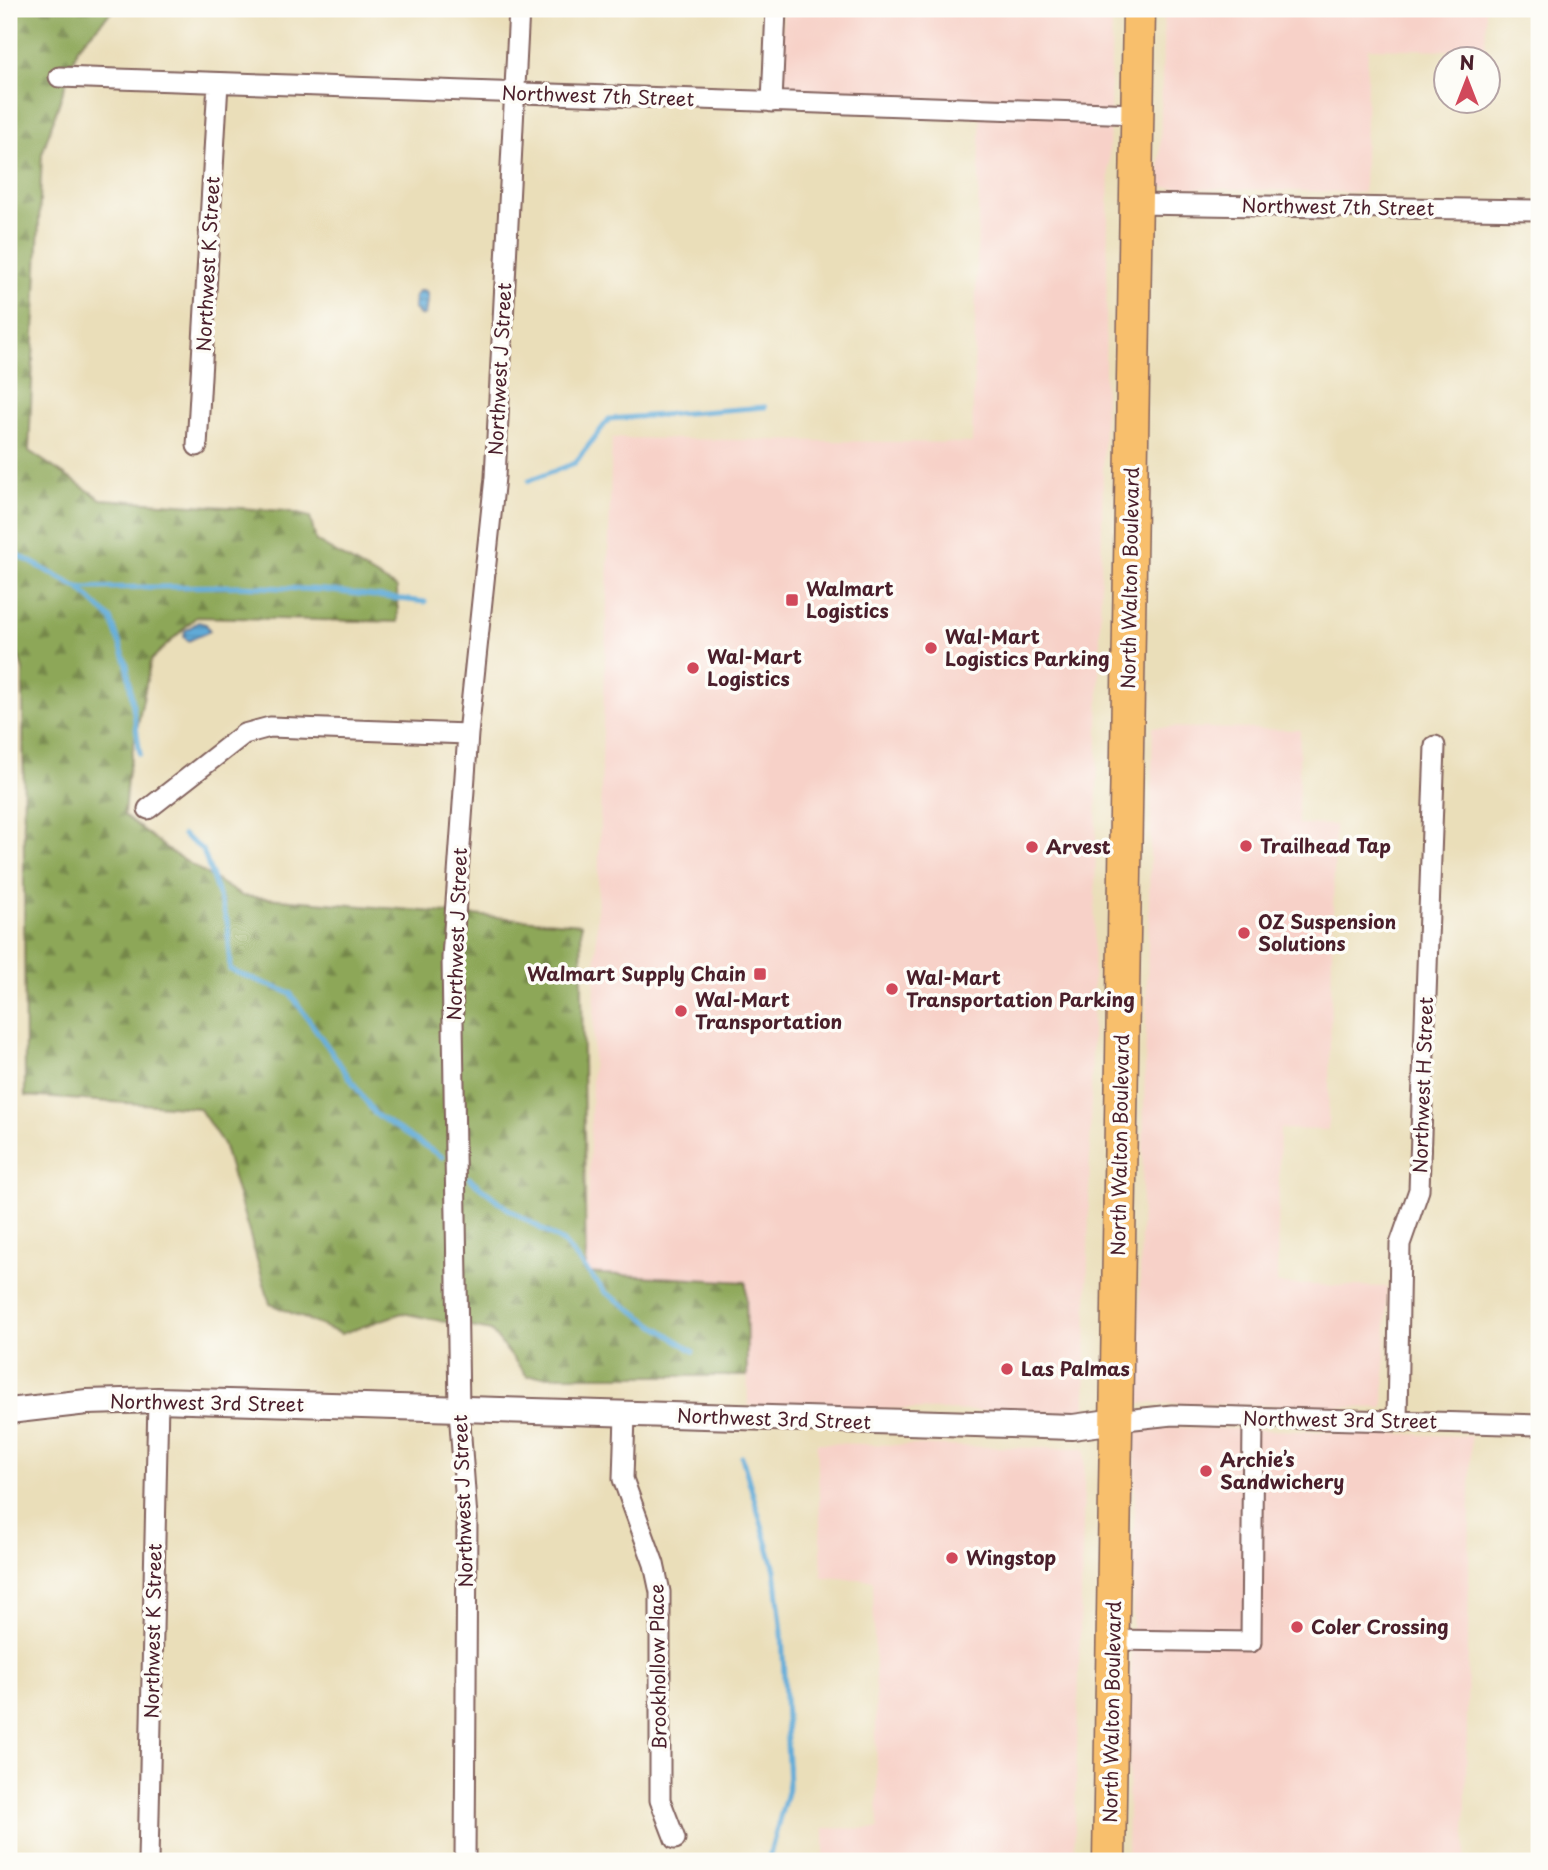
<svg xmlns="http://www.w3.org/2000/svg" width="1548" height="1870" font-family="'Playpen Sans',sans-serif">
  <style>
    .built { fill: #f7d1c8 }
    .forest { fill: url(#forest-firs); stroke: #6c6342; stroke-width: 2 }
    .water { fill: url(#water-rules); stroke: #556582; stroke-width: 2 }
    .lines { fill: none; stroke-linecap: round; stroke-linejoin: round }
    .stream { stroke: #60abd8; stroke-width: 5 }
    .minor-casing { stroke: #82625d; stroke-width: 23 }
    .tertiary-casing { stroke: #82625d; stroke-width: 28 }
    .primary-casing { stroke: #82625d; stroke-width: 35 }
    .minor { stroke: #fff; stroke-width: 19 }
    .tertiary { stroke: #fff; stroke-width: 24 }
    .primary { stroke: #f8bf6c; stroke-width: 32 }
    .poi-dot { fill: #d1495b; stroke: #fdfcf7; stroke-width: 2.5 }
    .labels { text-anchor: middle; stroke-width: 7; stroke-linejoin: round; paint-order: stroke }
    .street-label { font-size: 19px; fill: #4a1f2b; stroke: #fdfcf7 }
    .poi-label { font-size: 19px; font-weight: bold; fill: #4a1f2b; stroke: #fdfcf7; text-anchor: start }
  </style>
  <defs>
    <pattern id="forest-firs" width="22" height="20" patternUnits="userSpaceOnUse" patternTransform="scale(1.75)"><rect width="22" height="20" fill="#8da759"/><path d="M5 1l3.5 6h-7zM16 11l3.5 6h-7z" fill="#75874a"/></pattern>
    <pattern id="water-rules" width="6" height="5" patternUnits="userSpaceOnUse" patternTransform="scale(1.75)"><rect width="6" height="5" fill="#60abd8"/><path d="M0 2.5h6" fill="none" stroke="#518baf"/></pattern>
  </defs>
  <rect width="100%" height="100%" fill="#fdfcf7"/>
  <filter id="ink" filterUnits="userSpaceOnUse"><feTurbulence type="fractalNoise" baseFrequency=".0143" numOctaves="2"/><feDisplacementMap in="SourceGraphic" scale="14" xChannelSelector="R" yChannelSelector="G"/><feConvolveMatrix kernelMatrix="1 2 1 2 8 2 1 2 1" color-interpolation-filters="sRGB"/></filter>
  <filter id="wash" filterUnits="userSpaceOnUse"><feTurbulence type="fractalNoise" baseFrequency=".00686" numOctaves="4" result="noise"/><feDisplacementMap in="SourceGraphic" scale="28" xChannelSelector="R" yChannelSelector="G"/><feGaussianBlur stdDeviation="1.57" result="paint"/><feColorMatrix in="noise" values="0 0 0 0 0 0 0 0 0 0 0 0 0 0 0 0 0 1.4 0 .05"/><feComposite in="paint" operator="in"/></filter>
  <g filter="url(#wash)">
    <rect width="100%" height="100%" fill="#eadeb9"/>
    <path class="built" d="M783,9h329l-27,1404 -337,-7 -2,-124 -160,-8 26,-836 360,5 9,-342 -201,-7z
      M1164,9h322l-1,42 -117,-3 -4,145 -205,-6z
      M1153,727l147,3 -2,94 37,1 -7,305 -48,-1 -3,155 110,3 -3,121 -247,-5z
      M1136,1426l335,10 -6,425h-338z
      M817,1443l268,6 -11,412h-250v-33l54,1 -5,-249 -51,-3z"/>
    <path class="forest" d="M9,9h105l-36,38 -36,107 -13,297 72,48 185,12 24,6 6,24 81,47 1,34 -202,-5 -45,43 -24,118 -3,37 47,37 71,44 339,28 5,349 160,9 1,94h-220l-36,-45 -89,-18 -61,21 -71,-30 -47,-160 -24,-36 -174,-12 -2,-426 -14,-45z"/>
    <path class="water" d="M419,291h7l2,7 -3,16 -4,2 -7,-7 1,-13z
      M198,622l8,2 4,7 -22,10 -4,-4 1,-6z"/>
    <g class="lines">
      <path class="stream" d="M529,481l46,-18 34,-44 156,-12
        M9,550l69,38 162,-2 84,4 101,12
        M79,588l32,31 16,46 13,89
        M183,835l20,15 25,74 2,46 60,23 85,121 67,43
        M469,1178l38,30 56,34 42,50 88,59
        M742,1457l33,113 7,63 7,152 -21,76"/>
    </g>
  </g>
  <g filter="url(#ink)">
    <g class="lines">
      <defs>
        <path id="minor" d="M59,77l1078,37
          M772,102l4,-93
          M1136,204l403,6
          M197,446l21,-363
          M148,809l96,-75 26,-7 198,7
          M625,1415l-2,64 31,85 6,28v208l15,39
          M1116,1421l56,-6 367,10
          M1397,1421l3,-177 19,-54 16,-444
          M1113,1640l138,2 2,-224
          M148,1861l10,-461
          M465,1861l2,-343 -8,-108 -7,-452 16,-224 27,-257 24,-468"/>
        <path id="tertiary" d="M9,1411l78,-9 71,-2 915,27 43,-6"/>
        <path id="primary" d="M1109,1861l30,-1852"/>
      </defs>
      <use href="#minor" class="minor-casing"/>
      <use href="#tertiary" class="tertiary-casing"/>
      <use href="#primary" class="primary-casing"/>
      <use href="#minor" class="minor"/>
      <use href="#tertiary" class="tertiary"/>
      <use href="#primary" class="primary"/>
    </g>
  </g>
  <g class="poi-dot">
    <rect x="785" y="593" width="14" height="14" rx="3.5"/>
    <circle cx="931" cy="648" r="7"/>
    <circle cx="693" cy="668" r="7"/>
    <circle cx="1246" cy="846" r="7"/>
    <circle cx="1032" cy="847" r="7"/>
    <circle cx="1244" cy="933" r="7"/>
    <rect x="753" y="967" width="14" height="14" rx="3.5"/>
    <circle cx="892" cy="989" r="7"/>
    <circle cx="681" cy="1011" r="7"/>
    <circle cx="1007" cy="1369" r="7"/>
    <circle cx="1206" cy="1471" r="7"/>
    <circle cx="952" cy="1558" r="7"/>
    <circle cx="1297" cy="1627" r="7"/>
  </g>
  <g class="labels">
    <g class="street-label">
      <text transform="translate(598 96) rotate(2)" y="7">Northwest 7th Street</text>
      <text transform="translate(1338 207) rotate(1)" y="7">Northwest 7th Street</text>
      <text transform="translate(208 264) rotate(-87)" y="7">Northwest K Street</text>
      <text transform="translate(500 369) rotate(-87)" y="7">Northwest J Street</text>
      <text transform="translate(1130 578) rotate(-89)" y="7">North Walton Boulevard</text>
      <text transform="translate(457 934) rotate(-88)" y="7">Northwest J Street</text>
      <text transform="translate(1423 1085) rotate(-88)" y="7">Northwest H Street</text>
      <text transform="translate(1120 1145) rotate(-89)" y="7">North Walton Boulevard</text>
      <text transform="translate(207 1403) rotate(1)" y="7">Northwest 3rd Street</text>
      <text transform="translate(774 1419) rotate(2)" y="7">Northwest 3rd Street</text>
      <text transform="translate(1340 1420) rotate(1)" y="7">Northwest 3rd Street</text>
      <text transform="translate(463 1501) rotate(-92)" y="7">Northwest J Street</text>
      <text transform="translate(153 1631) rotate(-89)" y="7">Northwest K Street</text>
      <text transform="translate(658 1667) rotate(-91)" y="7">Brookhollow Place</text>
      <text transform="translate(1112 1712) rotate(-89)" y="7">North Walton Boulevard</text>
    </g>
    <g class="poi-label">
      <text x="806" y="596">Walmart<tspan x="806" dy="22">Logistics</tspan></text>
      <text x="945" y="644">Wal-Mart<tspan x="945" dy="22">Logistics Parking</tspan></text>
      <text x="707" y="664">Wal-Mart<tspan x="707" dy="22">Logistics</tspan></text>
      <text x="1260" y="853">Trailhead Tap</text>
      <text x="1046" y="854">Arvest</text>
      <text x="1258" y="929">OZ Suspension<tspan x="1258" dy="22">Solutions</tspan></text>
      <text x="746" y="981" text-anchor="end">Walmart Supply Chain</text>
      <text x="906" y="985">Wal-Mart<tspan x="906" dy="22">Transportation Parking</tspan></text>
      <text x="695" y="1007">Wal-Mart<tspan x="695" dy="22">Transportation</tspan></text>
      <text x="1021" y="1376">Las Palmas</text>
      <text x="1220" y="1467">Archie’s<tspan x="1220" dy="22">Sandwichery</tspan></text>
      <text x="966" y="1565">Wingstop</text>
      <text x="1311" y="1634">Coler Crossing</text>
    </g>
  </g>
  <rect width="1548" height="1870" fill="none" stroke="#fdfcf7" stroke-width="35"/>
  <g transform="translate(1467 80)"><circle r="33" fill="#fdfcf7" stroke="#b5a4a5" stroke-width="2"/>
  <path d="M0-5L12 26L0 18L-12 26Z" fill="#d1495b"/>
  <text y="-10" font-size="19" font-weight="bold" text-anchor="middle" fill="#4a1f2b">N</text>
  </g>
</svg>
